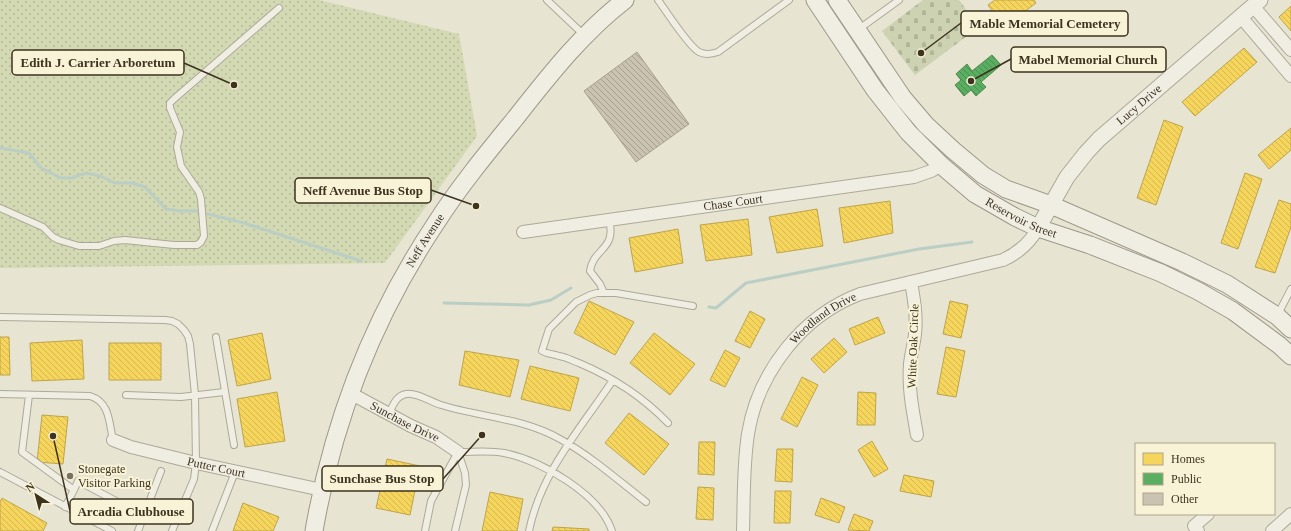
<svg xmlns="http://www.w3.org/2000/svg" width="1291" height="531" font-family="'Times New Roman',serif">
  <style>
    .green { fill: url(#green-dots) }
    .cemetery { fill: url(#cemetery-stones) }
    .homes { fill: url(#homes-back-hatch); stroke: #bea44a }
    .public { fill: url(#public-back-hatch); stroke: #51894d }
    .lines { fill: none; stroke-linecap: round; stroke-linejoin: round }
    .stream { stroke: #bbcec5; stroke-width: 3 }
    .building { fill: url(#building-back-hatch); stroke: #a8a08f }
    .service-casing { stroke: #ada999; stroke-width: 8 }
    .minor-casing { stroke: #ada999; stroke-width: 14 }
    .tertiary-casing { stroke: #ada999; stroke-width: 17 }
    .secondary-casing { stroke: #9d9889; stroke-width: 19 }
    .service { stroke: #f0ede2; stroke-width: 6 }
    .minor { stroke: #f0ede2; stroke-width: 12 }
    .tertiary { stroke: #f0ede2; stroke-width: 15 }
    .secondary { stroke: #f0ede2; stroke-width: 17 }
    .poi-dot { fill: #78715d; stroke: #f8f3d7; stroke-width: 1.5 }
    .labels { text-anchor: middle; stroke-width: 4; stroke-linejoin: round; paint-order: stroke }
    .street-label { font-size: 12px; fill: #3d331f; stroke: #f8f3d7 }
    .poi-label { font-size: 12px; fill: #3d331f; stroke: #f8f3d7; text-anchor: start }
    .leader { fill: none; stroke: #3d331f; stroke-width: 1.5 }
    .callout-dot { fill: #3d331f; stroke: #f8f3d7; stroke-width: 1.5 }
    .callout { fill: #f8f3d7; stroke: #3d331f; stroke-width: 1.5 }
    .callout-label { font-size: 13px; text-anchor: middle; font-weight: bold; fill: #3d331f }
  </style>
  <defs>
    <pattern id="green-dots" width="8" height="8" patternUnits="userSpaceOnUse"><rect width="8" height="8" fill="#d2d9b3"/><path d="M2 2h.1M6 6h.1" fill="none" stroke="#b5bb9a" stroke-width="1.8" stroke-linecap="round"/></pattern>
    <pattern id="cemetery-stones" width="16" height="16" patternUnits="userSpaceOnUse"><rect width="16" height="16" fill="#cdd3b2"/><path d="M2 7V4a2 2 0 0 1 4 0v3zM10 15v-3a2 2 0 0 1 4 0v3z" fill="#b1b699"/></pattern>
    <pattern id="homes-back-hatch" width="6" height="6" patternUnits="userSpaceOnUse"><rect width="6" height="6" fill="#f6d55c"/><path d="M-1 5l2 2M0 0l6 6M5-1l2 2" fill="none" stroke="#d4b750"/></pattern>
    <pattern id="public-back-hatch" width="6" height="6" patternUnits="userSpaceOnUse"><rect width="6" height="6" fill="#5aae61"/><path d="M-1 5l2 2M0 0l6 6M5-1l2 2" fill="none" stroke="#4c8e4f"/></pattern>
    <pattern id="building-back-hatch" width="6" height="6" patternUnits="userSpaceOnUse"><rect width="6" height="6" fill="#cbc3b1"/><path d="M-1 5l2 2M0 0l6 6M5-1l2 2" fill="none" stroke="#a69f8f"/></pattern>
  </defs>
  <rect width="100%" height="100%" fill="#e7e4d1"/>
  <path class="green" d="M0,0h319l140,34 18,102 -92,127 -385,5z"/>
  <path class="cemetery" d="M923,0h36l20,27 -64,48 -33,-44z"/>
  <path class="homes" d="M995,0h39l2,3 -32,24 -16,-22z
    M1291,6v25l-12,-14z
    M1244,48l13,14 -62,54 -13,-14z
    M1164,120l19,7 -27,78 -19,-7z
    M1291,128v22l-22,19 -11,-14z
    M1245,173l17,6 -24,70 -17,-6z
    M1279,200l12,4v23l-16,46 -20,-6z
    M890,201l3,32 -49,10 -5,-35z
    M817,209l6,37 -46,7 -8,-36z
    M748,219l4,36 -46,6 -6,-36z
    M678,229l5,34 -48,9 -6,-34z
    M589,301l45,21 -19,33 -41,-22z
    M950,301l18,4 -7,33 -18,-4z
    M750,311l15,8 -15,29 -15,-7z
    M878,317l7,16 -30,12 -6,-16z
    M262,333l9,46 -34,7 -9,-46z
    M654,333l41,31 -25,31 -40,-32z
    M0,337h9l1,38h-10z
    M834,338l13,14 -23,21 -13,-14z
    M82,340l2,39 -52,2 -2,-38z
    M109,343h52v37h-52z
    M946,347l19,4 -9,46 -19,-3z
    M725,350l15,8 -15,29 -15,-7z
    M465,351l54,9 -9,37 -51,-12z
    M530,366l49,12 -9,33 -49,-12z
    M802,377l16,8 -21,42 -16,-8z
    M277,392l8,49 -40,6 -8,-48z
    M858,392l18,1 -1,32h-18z
    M629,413l40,31 -25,31 -39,-32z
    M42,415l26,2 -5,47 -26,-2z
    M872,441l16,28 -14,8 -16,-27z
    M699,442h16l-1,33 -16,-1z
    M777,449h16l-1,33 -17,-1z
    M387,459l33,7 -10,49 -34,-7z
    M904,475l30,6 -3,16 -31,-6z
    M698,487l16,1 -1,32 -17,-1z
    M775,491h16l-1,32h-16z
    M490,492l33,7 -6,32h-35z
    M2,498l45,25 -4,8h-43v-29z
    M821,498l24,9 -6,16 -24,-8z
    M243,503l36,14 -6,14h-40z
    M854,514l19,7 -4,10 -21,-1z
    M553,527l36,2v2h-37z"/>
  <path class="public" d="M992,55l9,10 -20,17 5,5 -10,9 -5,-6 -7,6 -9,-11 6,-5 -5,-6 11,-10 5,7z"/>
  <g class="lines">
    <path class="stream" d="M0,148l29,5 12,15 20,10h10l15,-5 14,3 15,7h17l13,4 21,22 14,2h19
      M208,214l36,9 117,38
      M444,303l85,2 22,-5 20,-12
      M709,307l7,1 30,-25 173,-34 53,-7"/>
  </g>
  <path class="building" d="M637,52l52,72 -53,38 -52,-71z"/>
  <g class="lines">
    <defs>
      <path id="service" d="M547,0l37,35
        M658,0c8,11 31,47 41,52 6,3 13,2 19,0l71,-52
        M859,29l40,-29
        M0,208l43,19 10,10 6,3 20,6h20l15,-5 11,-1 49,5h23l4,-3 3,-6 -3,-37 -2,-7 -18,-26 -4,-19 3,-15 -10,-24v-5l4,-4 105,-91
        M604,293l-4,-9 -10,-13c3,-23 27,-21 19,-51
        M1277,316l14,-27
        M0,317l165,3 7,1 6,3 6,6 4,6 2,8 5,51 1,68 -2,16 -22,52
        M216,337l18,108
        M0,394l90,2c20,6 19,27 23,44
        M29,395l-7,57 52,38 4,-9 38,20
        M126,395l55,2 43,-5
        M389,414c4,-9 7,-18 17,-20 10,-2 25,8 35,11 39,12 82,13 119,34 31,17 59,42 86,63
        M668,423c-25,-26 -56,-46 -89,-60 -6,-2 -13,-6 -20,-7 -7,-2 -11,-2 -17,-5l7,-22 27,-27 14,-7 7,-2h19l77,13
        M458,452c15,0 31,-2 46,1 36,7 96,41 108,78
        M0,472l112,59
        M65,507l9,-17
        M138,531l23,-60
        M212,531l23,-59
        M425,531l6,-30 27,-49
        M455,531l11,-46 -1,-12 -7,-21
        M529,531c12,-59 52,-103 84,-151"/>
      <g id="minor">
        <path d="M1253,6l38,44"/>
        <path d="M1241,17l50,59"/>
        <path id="s1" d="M523,232l391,-55 17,-6 10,-6"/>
        <path d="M911,282c3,17 6,34 4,52 -1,10 -4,20 -5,30 -2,24 3,48 7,71"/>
        <path id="s2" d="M350,393l61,33 25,11 22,15"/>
        <path id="s3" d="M113,440l18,7 65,16 126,27"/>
        <path id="s4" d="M743,531c1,-32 0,-65 5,-97 10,-62 54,-118 112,-140l143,-34c15,-7 27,-17 35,-32"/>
        <path d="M1198,531l-4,-5 14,-12"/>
        <path d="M1272,531l19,-17"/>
      </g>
      <g id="tertiary">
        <path id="s5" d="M1038,228l29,-51 19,-24 13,-14 161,-139"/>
      </g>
      <g id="secondary">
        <path id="s6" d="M815,0l60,90 33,42 33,33 34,29 40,23 23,11 52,17 71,28 37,18 35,20 46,34 12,11"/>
        <path d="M837,0l66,98 23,27 27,25 30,25 23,14 45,16 131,57 45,22 50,32 14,13"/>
        <path id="s7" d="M314,531c19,-110 60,-215 122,-308 23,-36 51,-70 78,-103 34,-43 67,-86 111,-120"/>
      </g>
    </defs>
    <use href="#service" class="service-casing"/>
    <use href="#minor" class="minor-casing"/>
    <use href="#tertiary" class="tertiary-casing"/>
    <use href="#secondary" class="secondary-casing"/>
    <use href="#service" class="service"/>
    <use href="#minor" class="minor"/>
    <use href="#tertiary" class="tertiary"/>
    <use href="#secondary" class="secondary"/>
  </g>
  <circle class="poi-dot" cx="70" cy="476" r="4"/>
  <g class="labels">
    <g class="street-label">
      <text dy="4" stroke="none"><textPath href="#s5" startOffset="161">Lucy Drive</textPath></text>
      <text dy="4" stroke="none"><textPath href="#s1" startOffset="212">Chase Court</textPath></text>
      <text dy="4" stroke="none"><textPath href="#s6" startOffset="305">Reservoir Street</textPath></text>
      <text dy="4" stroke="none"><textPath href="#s7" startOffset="313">Neff Avenue</textPath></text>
      <text dy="4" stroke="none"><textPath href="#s4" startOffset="240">Woodland Drive</textPath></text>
      <text transform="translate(913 346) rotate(-88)" y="4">White Oak Circle</text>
      <text dy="4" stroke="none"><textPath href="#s2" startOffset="62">Sunchase Drive</textPath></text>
      <text dy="4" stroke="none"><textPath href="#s3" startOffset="107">Putter Court</textPath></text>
    </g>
    <g class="poi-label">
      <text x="78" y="473">Stonegate<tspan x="78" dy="14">Visitor Parking</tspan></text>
    </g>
  </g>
  <path class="leader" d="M921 53L961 23M971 81L1011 59M234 85L184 63M476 206L431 190M482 435L443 479M53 436L70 511"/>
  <g class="callout-dot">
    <circle cx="921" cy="53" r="4"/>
    <circle cx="971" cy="81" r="4"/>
    <circle cx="234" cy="85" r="4"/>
    <circle cx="476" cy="206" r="4"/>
    <circle cx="482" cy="435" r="4"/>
    <circle cx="53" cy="436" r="4"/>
  </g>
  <g class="callout">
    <rect x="961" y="11" width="167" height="25" rx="4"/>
    <rect x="1011" y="47" width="155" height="25" rx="4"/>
    <rect x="12" y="50" width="172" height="25" rx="4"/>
    <rect x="295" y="178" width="136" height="25" rx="4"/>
    <rect x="322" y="466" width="121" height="25" rx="4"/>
    <rect x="70" y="499" width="123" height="25" rx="4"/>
  </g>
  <g class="callout-label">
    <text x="1045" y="28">Mable Memorial Cemetery</text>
    <text x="1088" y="64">Mabel Memorial Church</text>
    <text x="98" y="67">Edith J. Carrier Arboretum</text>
    <text x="363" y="195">Neff Avenue Bus Stop</text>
    <text x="382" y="483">Sunchase Bus Stop</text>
    <text x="131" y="516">Arcadia Clubhouse</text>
  </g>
  <rect x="1135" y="443" width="140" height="72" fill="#f8f3d7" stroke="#ada68d"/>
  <rect x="1143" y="453" width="20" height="12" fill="#f6d55c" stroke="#ada68d"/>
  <text x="1171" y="463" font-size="12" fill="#3d331f">Homes</text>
  <rect x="1143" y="473" width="20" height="12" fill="#5aae61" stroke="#ada68d"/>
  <text x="1171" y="483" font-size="12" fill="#3d331f">Public</text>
  <rect x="1143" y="493" width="20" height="12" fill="#cbc3b1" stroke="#ada68d"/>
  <text x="1171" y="503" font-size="12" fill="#3d331f">Other</text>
  <g transform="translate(36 495) rotate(324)" stroke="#f8f3d7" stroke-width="3" paint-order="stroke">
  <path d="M0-3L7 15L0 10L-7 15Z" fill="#3d331f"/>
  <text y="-6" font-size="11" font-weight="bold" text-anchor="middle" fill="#3d331f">N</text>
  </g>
</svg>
